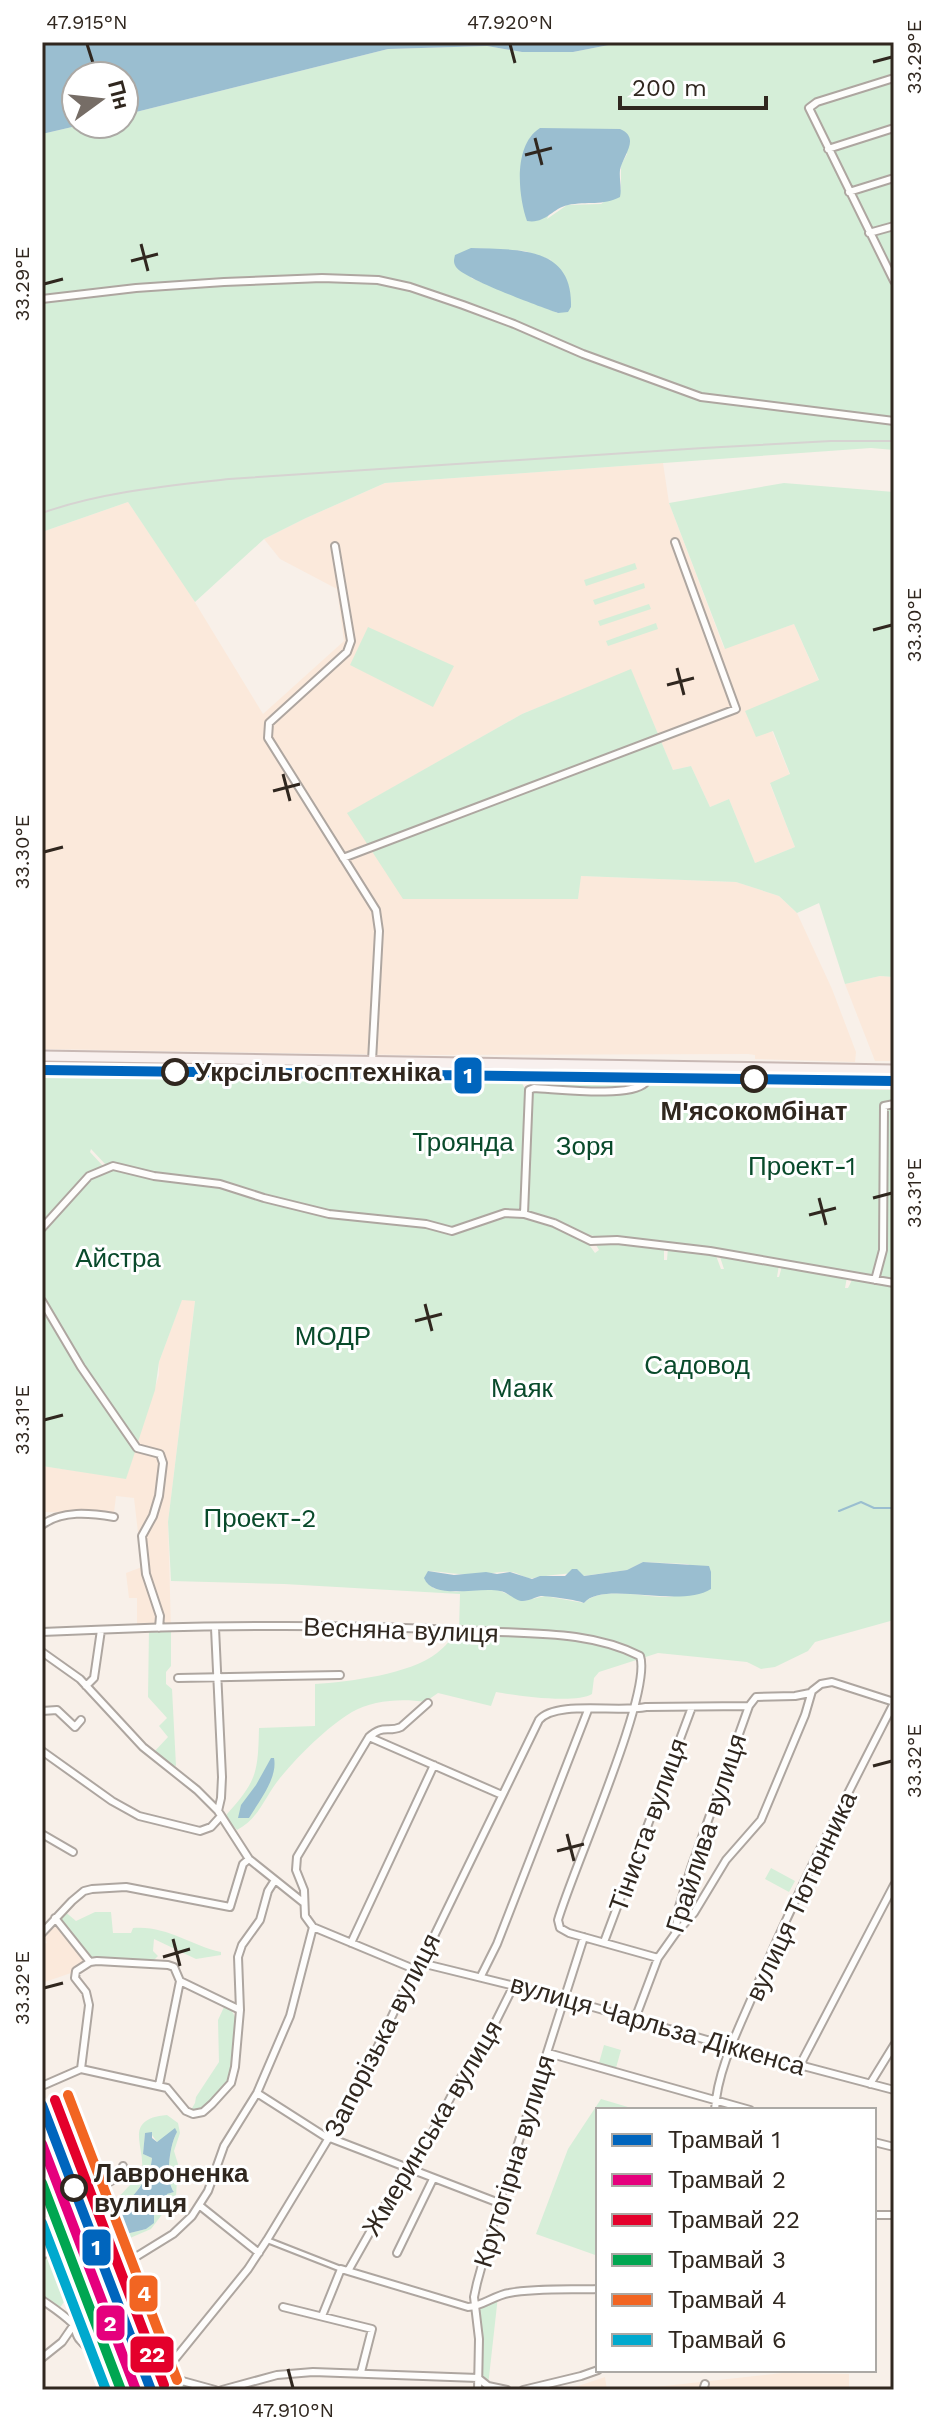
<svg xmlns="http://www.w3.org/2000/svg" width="936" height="2432" font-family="'Work Sans',sans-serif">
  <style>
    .built { fill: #fbe9db }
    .green { fill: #d5eed8; fill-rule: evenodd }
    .water { fill: #9abed0 }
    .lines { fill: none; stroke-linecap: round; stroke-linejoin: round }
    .stream { stroke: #9abed0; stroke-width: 2 }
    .pedestrian-casing { stroke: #aea6a0; stroke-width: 8 }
    .minor-casing { stroke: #aea6a0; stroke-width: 10 }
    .secondary-casing { stroke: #aea6a0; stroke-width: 12 }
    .primary-casing { stroke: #c8b8b4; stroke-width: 13 }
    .pedestrian { stroke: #fefdfc; stroke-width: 4 }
    .minor { stroke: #fefdfc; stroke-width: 6 }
    .secondary { stroke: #fefdfc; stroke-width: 8 }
    .primary { stroke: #f8f0ee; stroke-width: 9 }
    .rail { stroke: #d6d3d1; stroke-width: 2 }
    .tram-1-casing { stroke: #fff; stroke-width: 16 }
    .tram-2-casing { stroke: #fff; stroke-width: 16 }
    .tram-3-casing { stroke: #fff; stroke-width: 16 }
    .tram-4-casing { stroke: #fff; stroke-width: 16 }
    .tram-5-casing { stroke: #fff; stroke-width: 16 }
    .tram-6-casing { stroke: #fff; stroke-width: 16 }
    .tram-1 { stroke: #0065bd; stroke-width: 10 }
    .tram-2 { stroke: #e5007d; stroke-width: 10 }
    .tram-3 { stroke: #e4002b; stroke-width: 10 }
    .tram-4 { stroke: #00a651; stroke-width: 10 }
    .tram-5 { stroke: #f26522; stroke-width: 10 }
    .tram-6 { stroke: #00a9ce; stroke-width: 10 }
    .ticks { fill: none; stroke: #30271f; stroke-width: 3 }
    .stop-dot { fill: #fff; stroke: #30271f; stroke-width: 4 }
    .labels { text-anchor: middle; stroke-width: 6; stroke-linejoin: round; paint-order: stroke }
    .stop-label { font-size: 26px; font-weight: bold; fill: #30271f; stroke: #fff; text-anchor: start }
    .park-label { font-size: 26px; fill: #094a2b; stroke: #fff }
    .street-label { font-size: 26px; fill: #30271f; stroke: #fff }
    .line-badge { stroke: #fff; stroke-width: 3 }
    .badge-label { font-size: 22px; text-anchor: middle; font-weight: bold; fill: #fff }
    .neatline { fill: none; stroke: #30271f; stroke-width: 3 }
    .ticks-label { font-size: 20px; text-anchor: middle; fill: #30271f }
  </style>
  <rect width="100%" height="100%" fill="#f8f0e9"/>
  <path class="built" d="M663,463l6,40 55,145 70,-24 25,57 -47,50 18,44 -20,9 25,63 -40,16 -26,-64 -19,8 -19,-41 -18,4 -42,-100 -109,44 -174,99 230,86 2,-23 156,6 43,14 18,17 35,76 24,63 -1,10 -100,-3v-4l-7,-1 -339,1 -367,-6v-517l86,-30 57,84 78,128 81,-73 -7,-52 -57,-30 -16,-20 42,-21 79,-35z
    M880,976l14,1v84h-19l-30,-77z
    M182,1299l13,1 -27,222 3,106 -34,1v-31h-8l-3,-25 16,-6 -8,-69 -18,-2 -2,17 -71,-1 -1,-46 84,12 33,-103v-13z
    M56,1923l30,39 -15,11 -29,10v-39l5,-1 -2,-5z
    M783,2373l66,1v16h-221z
    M605,2377l2,13h-53l15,-1z"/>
  <path class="green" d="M624,42h270v408l-23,-2 -486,35 -79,35 -42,21 -69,63 -67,-100 -86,30v-398l43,-10h39v-9l264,-66 99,-3 35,6h51zM606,129l21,25 -6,11v25l-20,14 -34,1 -20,14 36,-89zM471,248l54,3 26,9 7,53 -87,-35z
    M784,483l110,9v485l-14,-1 -35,8 -26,-81 -22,10 -18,-17 -43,-14 -155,-6 -3,23h-175l-56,-86 175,-99 109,-45 42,101 18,-4 19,41 19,-8 26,64 40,-16 -25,-64 20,-9 -17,-43 -17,6 -11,-26 74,-31 -25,-56 -69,25 -56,-146z
    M635,563l2,6 -51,17 -2,-6z
    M644,583l1,5 -50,17 -2,-5z
    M649,604l2,5 -51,17 -2,-5z
    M656,623l2,6 -50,17 -2,-5z
    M368,627l86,39 -21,41 -83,-42z
    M42,1061l301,5 3,14 176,3 3,6 -4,120 -17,2 -51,18 -88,-15 -36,-3 -83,-20 -140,-26 -15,-16 -1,3 13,14 -20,10 -41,50z
    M530,1083l364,7v190l-278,-43h-17l-15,-3 -55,-20 -2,-5z
    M108,1168l111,17 17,6 4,4 53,13 133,18 26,8 54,-19 20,1 61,26 8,11 4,-3 -4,-7 6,-2 63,6v13h3l1,-13 47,6 6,16h3l-5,-15 60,11 -2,12h2l3,-11 65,11 -2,11h3l5,-10 41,7v335l-79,22 -7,9 -33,16 -14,2 -14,-7 -89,-9 -59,19 -5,6 -2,16c-16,10 -75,2 -96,-2l-5,14 -53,-13 -13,9c-22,-4 -53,-2 -73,10 -25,15 -53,43 -72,66 -15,18 -21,41 -43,52l-11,-12 1,-4c30,-33 31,-42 32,-86l56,-2v-42c33,-2 96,-10 122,-31 8,-6 15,-15 22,-23l1,-36 -176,-10 -113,-3 -3,-59 27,-221 -13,-1 -23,62 -4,28 -18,55 -67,-98 -28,-50v-66l25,-32 22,-21zM643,1562l44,2 24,8v17c-15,2 -30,7 -45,8 -22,0 -67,-11 -82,6l-39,-7 -22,5 -25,-11 -25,-1 -17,3 -23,-4 -5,-17c17,1 33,4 51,4 10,-1 21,-4 31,-3 10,0 14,8 24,6 12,-2 41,-7 49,-2l44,-6z
    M42,1306l94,143 -10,30 -84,-13z
    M171,1628v38l-5,6v12l6,5 4,77 -5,-1 -17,-13 14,-15 -9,-11 8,-8 -19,-21 1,-68z
    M771,1868l24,13 -6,11 -24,-13z
    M63,1910l13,11 19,-9h16l2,21h18l2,-5c33,-3 57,17 88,24v3l-25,4 -42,-20 -1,12 5,5 -8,8 -60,-2 -35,-44z
    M224,2007l8,4 4,8 -6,62 -25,28 -10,4 -4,-3 4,-7 1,-6 23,-35 -1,-42z
    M604,2045l17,5 -5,18 -17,-5z
    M601,2099l37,11h-40v146l-62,-22 32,-85z
    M167,2115l11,8 2,10 -6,18 4,13 -2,32 -25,33 -21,9 -15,11 -7,-3c-8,-34 0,-37 21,-60 5,-4 10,-8 12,-14 7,-22 -21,-53 26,-57zM177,2132c-8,14 -12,48 -3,60l-7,2 -4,13 -9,7 -1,9 -7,6 -28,7c-3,-31 31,-48 34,-78l-9,-4 2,-21 7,2 5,7z
    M61,2235h13l4,3 19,48 -14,20 -15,-10 -11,16 -15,-12v-44z
    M111,2272l7,10 37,83 11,5 9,9 40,11h-62l-44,-117z
    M498,2296l-10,90 -10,-8 -2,-71z
    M102,2297l34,93h-10l-19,-50 -9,-39z"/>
  <path class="water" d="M42,42h582l-51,10h-51l-35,-6 -99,3 -264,66v-39h-48v48h9l-43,10z
    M540,128l80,1c21,9 3,26 0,41 -1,9 2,18 0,27 -17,9 -33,4 -52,8 -17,4 -22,19 -41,16 -9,-26 -14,-76 13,-93z
    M471,248c46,2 102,-3 100,59l-3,5 -10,1c-17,-6 -94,-34 -102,-46 -3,-5 -2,-7 -1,-12z
    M643,1562l66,4 2,6v17c-32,20 -108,-9 -127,14 -6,-3 -35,-7 -43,-7 -6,1 -12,5 -18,5 -8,0 -15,-9 -23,-10 -20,-5 -67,10 -76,-13l4,-7 26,4 32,-3 11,2 13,-2 22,7 8,-3h25l7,-7h5l7,7 43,-6z
    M271,1758h3c4,20 -15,43 -25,60h-11l3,-13 15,-20z
    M175,2128l2,4c-8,14 -12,49 -3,60l-7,2 -4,13 -9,7v9l-8,6 -28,7c-3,-35 31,-45 34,-78l-9,-4 2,-21 7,-1v6l5,4z"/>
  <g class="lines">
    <path class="stream" d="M839,1511l22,-9 13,6h20"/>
    <defs>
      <path id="pedestrian" d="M267,2240l74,29"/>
      <path id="minor" d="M894,78l-77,24 -8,6 85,173
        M828,149l66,-21
        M849,192l45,-14
        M869,233l25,-7
        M42,299l94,-11 88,-6 98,-4 56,2 32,7 53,18 51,19 69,30 118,43 193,24
        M335,546l16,95 -4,11 -78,71 -1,15 108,172 3,21 -7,130
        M343,858l393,-149 -61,-167
        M524,1214l5,-124 5,-2c24,1 95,10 111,-5l1,-17
        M42,1228l47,-52 24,-10 41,10 66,8 44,14 65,16 97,10 26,7 53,-18 19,1 30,9 37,18 26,-1 93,11 184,32
        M875,1280l8,-30 1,-144 10,-2
        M42,1301l39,66 56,81 23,6 3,9 -4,33 -6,20 -11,20 4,38 14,42 -1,12
        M42,1525c20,-15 48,-12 72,-8
        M215,1628l7,149 -1,21 -3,13
        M42,1632c145,-7 292,-9 437,-1 53,3 112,0 161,25 13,36 -68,215 -82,264l2,8 9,5 89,25
        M42,1652l38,27 63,68 54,43 21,21 31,48 55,44
        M178,1678l162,-3
        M86,1686l8,-8 7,-48
        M42,1711l15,-1 18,17 6,-7
        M369,1737l133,58
        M42,1751l70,50 27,15 61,15 11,-4 10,-11
        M42,1834l31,18
        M55,1918l35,44
        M313,1927l-8,-11 -1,-26 -8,-20 1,-13 72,-120c14,-13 19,-4 32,-10l27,-24
        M313,1927l101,42
        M42,1933l30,-32 12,-10 8,-2 34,-2 104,20 13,-43 6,-5
        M675,1934l19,-21 32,-53 35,-40 44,-105 7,-24 9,-7 11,-2 62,20
        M604,1942l88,-235
        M351,1943l83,-178
        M421,1963l134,33 176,51 163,43
        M481,1976l16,-32 91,-234
        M635,2019l23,-61 17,-24 4,-27 12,-39 58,-162 7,-9 39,-1 15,-3
        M548,2053l202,57
        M800,2065l94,-180
        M81,2069l8,-64 -3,-13 -11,-14 1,-7 14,-9 7,-1 71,4 6,2 6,14
        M870,2084l24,-39
        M159,2085l21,-104 60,29
        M42,2086l39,-17 86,19 19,23 7,3 10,-2 9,-8 19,-21 4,-16 5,-57 -2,-53 4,-12 18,-25 8,-29 7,-11
        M257,2093l72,46
        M715,2110c2,-39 23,-80 38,-115 42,-100 92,-196 141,-292
        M330,2138l169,65
        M874,2142l20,5
        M199,2205l60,48
        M42,2215l50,-22 30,-19 1,-8
        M874,2215h20
        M397,2253l36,-74
        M42,2256l24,-27 -5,-13 5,-9
        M348,2271l44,-78 37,-54 42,-81 18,-23 25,-50
        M99,2276l14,-5 60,-37 19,-18 16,-25 16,-45 33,-53 33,-77 23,-89
        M42,2300c10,7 21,14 30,23 4,5 3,12 8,17 17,20 35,21 45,50
        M283,2307l89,22 -11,43
        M322,2316l19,-47 127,38c13,0 27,-12 41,-14 29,-5 60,-3 89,-4
        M42,2358l20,-16 40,-58
        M215,2390l-40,-11 -9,-9 82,-101 19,-29 89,-147 58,-124 7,-6 118,-243c17,-20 79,-7 107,-13l103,-1
        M222,2390l55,-15 36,-3 165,6 10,8 19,4
        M478,2390l1,-51 -5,-42 3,-14 22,-80 85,-266
        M523,2390l58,-14 17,-6
        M703,2390l2,-6"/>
      <path id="secondary" d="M42,2128l100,262"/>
      <path id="primary" d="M42,1056l852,14"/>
    </defs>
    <use href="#pedestrian" class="pedestrian-casing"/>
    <use href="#minor" class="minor-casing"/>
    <use href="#secondary" class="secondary-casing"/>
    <use href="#primary" class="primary-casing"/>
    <use href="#pedestrian" class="pedestrian"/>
    <use href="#minor" class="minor"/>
    <use href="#secondary" class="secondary"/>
    <use href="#primary" class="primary"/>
    <path class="rail" d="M42,513c59,-21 125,-27 187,-34l474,-31 128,-7h63"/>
    <defs>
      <path id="tram-1" d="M42,1070l852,11
        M42,2105l109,285"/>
      <path id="tram-2" d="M42,2144l94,246"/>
      <path id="tram-3" d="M55,2100l109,285"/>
      <path id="tram-4" d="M42,2183l79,207"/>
      <path id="tram-5" d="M68,2095l109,285"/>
      <path id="tram-6" d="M42,2223l64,167"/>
    </defs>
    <use href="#tram-1" class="tram-1-casing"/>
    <use href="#tram-2" class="tram-2-casing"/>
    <use href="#tram-3" class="tram-3-casing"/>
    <use href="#tram-4" class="tram-4-casing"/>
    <use href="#tram-5" class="tram-5-casing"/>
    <use href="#tram-6" class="tram-6-casing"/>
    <use href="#tram-1" class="tram-1"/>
    <use href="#tram-2" class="tram-2"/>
    <use href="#tram-3" class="tram-3"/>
    <use href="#tram-4" class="tram-4"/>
    <use href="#tram-5" class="tram-5"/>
    <use href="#tram-6" class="tram-6"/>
  </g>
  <path class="ticks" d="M87,44l6,19M510,44l5,19M873,62l19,-5M535,138l7,27M525,155l27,-7M141,244l7,27M131,261l27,-7M44,284l19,-5M873,630l19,-5M677,668l7,27M667,685l27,-7M283,774l7,27M273,791l27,-7M44,852l19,-5M819,1198l7,27M873,1198l19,-5M809,1215l27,-7M425,1304l7,27M415,1321l27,-7M44,1420l19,-5M873,1766l19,-5M567,1834l7,27M557,1851l27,-7M173,1939l7,27M163,1957l27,-8M44,1988l19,-5M288,2369l5,19"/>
  <g class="stop-dot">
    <circle cx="175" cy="1072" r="12"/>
    <circle cx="754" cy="1079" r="12"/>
    <circle cx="74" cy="2188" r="12"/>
  </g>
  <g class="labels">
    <g class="stop-label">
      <text x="195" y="1081">Укрсільгосптехніка</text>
      <text x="754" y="1120" text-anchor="middle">М'ясокомбінат</text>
      <text x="94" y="2182">Лавроненка<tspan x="94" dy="30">вулиця</tspan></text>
    </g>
    <g class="park-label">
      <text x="463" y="1151">Троянда</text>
      <text x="585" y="1155">Зоря</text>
      <text x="802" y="1175">Проект-1</text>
      <text x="118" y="1267">Айстра</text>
      <text x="333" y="1345">МОДР</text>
      <text x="697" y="1374">Садовод</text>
      <text x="522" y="1397">Маяк</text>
      <text x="260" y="1527">Проект-2</text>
    </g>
    <g class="street-label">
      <text transform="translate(401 1630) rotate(2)" y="9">Весняна вулиця</text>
      <text transform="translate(648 1825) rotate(-70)" y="9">Тіниста вулиця</text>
      <text transform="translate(706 1833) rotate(-72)" y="9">Грайлива вулиця</text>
      <text transform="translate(801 1896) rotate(-65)" y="9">вулиця Тютюнника</text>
      <text transform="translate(658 2025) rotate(16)" y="9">вулиця Чарльза Діккенса</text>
      <text transform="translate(382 2035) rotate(-63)" y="9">Запорізька вулиця</text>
      <text transform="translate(432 2128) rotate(-59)" y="9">Жмеринська вулиця</text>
      <text transform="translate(514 2161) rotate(-73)" y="9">Крутогірна вулиця</text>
    </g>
  </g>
  <g class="line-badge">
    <rect x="453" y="1056" width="30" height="39" rx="8" fill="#0065bd"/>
    <rect x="81" y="2228" width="31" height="39" rx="8" fill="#0065bd"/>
    <rect x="128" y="2274" width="31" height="39" rx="8" fill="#f26522"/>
    <rect x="95" y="2304" width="31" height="38" rx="8" fill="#e5007d"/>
    <rect x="129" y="2335" width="46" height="39" rx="8" fill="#e4002b"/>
  </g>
  <g class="badge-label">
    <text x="468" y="1083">1</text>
    <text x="96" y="2255">1</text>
    <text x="144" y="2301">4</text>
    <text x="110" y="2331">2</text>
    <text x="152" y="2362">22</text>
  </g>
  <rect width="936" height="2432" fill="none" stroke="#ffffff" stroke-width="88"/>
  <rect x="596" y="2108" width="280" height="264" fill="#ffffff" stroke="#aca9a5" stroke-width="2"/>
  <rect x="612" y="2134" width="40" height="12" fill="#0065bd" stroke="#aca9a5" stroke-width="2"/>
  <text x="668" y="2148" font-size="24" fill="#30271f">Трамвай 1</text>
  <rect x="612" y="2174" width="40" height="12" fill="#e5007d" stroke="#aca9a5" stroke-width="2"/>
  <text x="668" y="2188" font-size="24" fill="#30271f">Трамвай 2</text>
  <rect x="612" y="2214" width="40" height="12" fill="#e4002b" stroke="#aca9a5" stroke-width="2"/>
  <text x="668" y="2228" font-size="24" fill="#30271f">Трамвай 22</text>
  <rect x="612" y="2254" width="40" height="12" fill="#00a651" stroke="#aca9a5" stroke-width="2"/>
  <text x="668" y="2268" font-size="24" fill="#30271f">Трамвай 3</text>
  <rect x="612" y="2294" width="40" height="12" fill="#f26522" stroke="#aca9a5" stroke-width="2"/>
  <text x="668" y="2308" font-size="24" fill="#30271f">Трамвай 4</text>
  <rect x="612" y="2334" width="40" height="12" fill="#00a9ce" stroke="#aca9a5" stroke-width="2"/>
  <text x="668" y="2348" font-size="24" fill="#30271f">Трамвай 6</text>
  <g transform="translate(100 100) rotate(75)"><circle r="38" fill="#ffffff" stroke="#aca9a5" stroke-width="2"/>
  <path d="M0-6L14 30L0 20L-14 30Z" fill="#766d66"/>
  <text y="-12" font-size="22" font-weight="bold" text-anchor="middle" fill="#30271f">Пн</text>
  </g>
  <path d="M620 96v12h146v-12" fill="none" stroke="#30271f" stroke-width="4"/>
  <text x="632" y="96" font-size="24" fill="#30271f" stroke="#ffffff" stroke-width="6" paint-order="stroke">200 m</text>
  <rect x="44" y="44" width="848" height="2344" class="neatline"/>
  <g class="ticks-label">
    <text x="87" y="29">47.915°N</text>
    <text x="510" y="29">47.920°N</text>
    <text transform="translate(914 57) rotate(-90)" y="7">33.29°E</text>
    <text transform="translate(22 284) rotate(-90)" y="7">33.29°E</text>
    <text transform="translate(914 625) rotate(-90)" y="7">33.30°E</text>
    <text transform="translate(22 852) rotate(-90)" y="7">33.30°E</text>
    <text transform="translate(914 1193) rotate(-90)" y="7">33.31°E</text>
    <text transform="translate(22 1420) rotate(-90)" y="7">33.31°E</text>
    <text transform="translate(914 1761) rotate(-90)" y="7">33.32°E</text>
    <text transform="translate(22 1988) rotate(-90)" y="7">33.32°E</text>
    <text x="293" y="2417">47.910°N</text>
  </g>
</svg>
